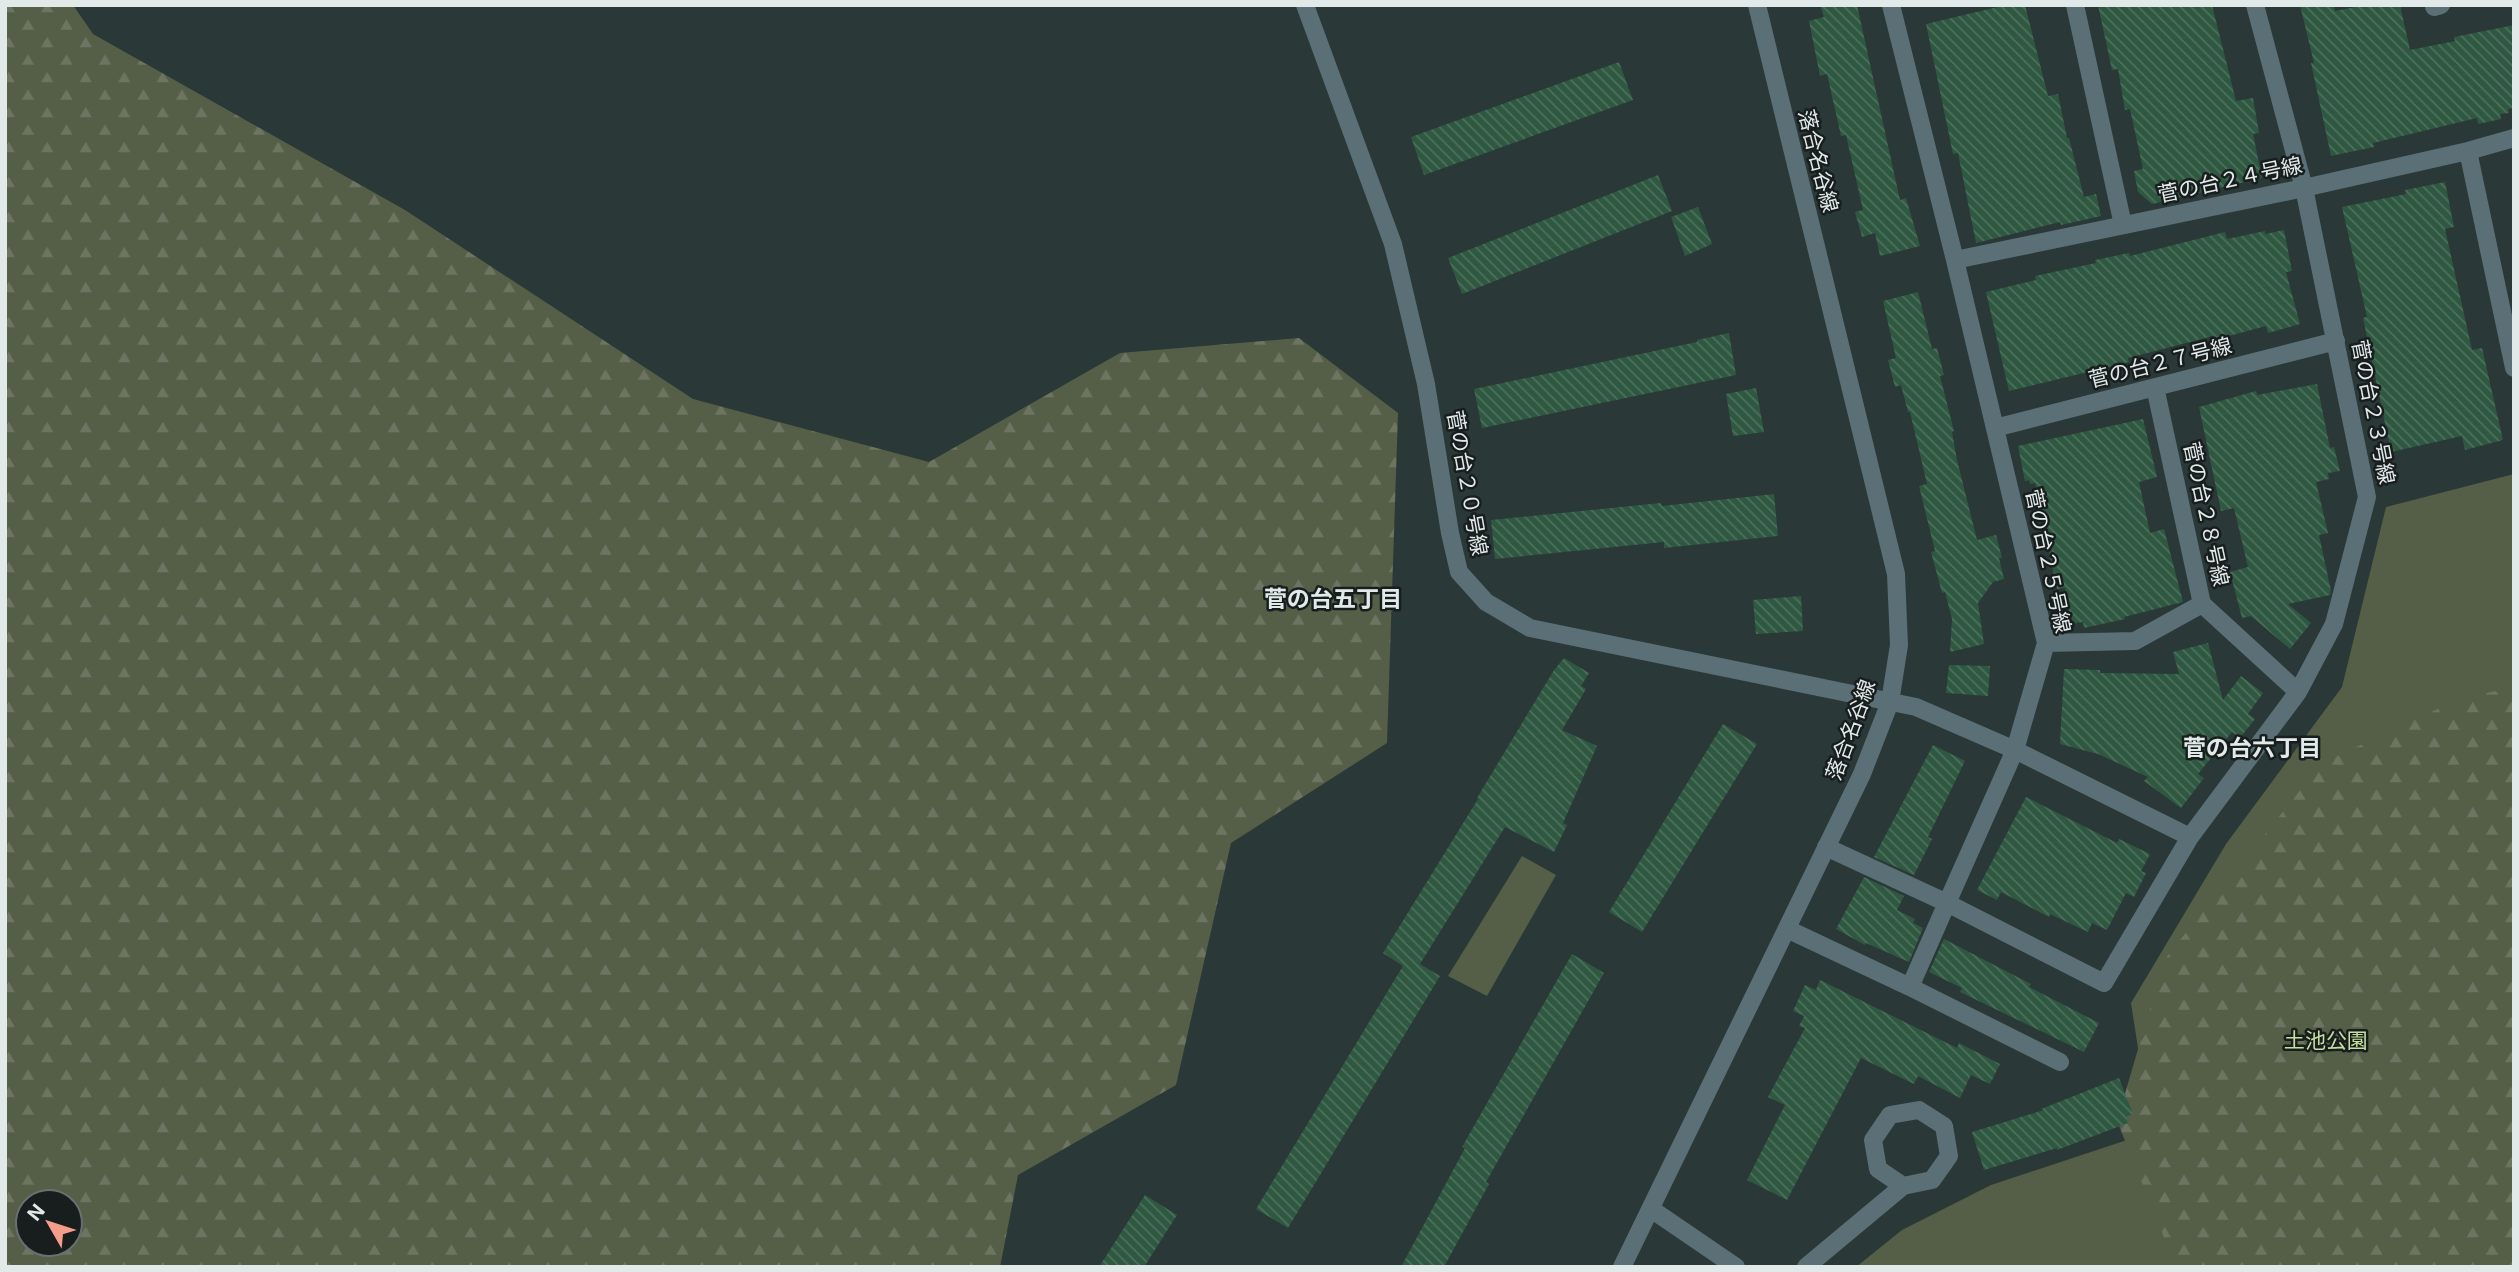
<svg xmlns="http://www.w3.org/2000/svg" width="2519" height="1272" font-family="Inter,'Noto Sans JP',sans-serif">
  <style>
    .green { fill: #555e47 }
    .forest { fill: url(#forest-firs); fill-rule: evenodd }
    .building { fill: url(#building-back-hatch) }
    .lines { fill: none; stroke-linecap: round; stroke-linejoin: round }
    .minor { stroke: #5a6f76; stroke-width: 18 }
    .tertiary { stroke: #5a6f76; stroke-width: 18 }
    .labels { text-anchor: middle; stroke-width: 5; stroke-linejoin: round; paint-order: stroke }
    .street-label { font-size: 21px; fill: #e2eae9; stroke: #181e1d }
    .park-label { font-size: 21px; fill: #c5df9e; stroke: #181e1d }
    .neighbourhood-label { font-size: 23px; font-weight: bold; fill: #e2eae9; stroke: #181e1d }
  </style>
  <defs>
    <pattern id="forest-firs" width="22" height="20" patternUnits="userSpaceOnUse" patternTransform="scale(1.75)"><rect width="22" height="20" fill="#555e47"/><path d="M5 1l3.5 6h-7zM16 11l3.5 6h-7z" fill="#6d7562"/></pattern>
    <pattern id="building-back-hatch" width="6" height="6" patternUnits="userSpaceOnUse" patternTransform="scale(1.75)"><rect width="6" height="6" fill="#2f5841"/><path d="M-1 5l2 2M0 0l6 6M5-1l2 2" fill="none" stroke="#4d705c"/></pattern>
  </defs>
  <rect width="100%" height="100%" fill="#2a3837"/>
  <path class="green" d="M2514,474v793h-658l46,-37 89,-45 160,-53 -20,-129 95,-159 116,-157 44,-180z
    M1522,856l34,19 -69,121 -39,-20z"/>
  <path class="forest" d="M5,5h68l20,29 312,176 288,189 236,63 191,-109 179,-15 99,75 -11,330 -156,100 -55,242 -158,90 -18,92h-995zM28,1202h42v42h-42z
    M2514,687v580h-338l-59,-146 47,-161 158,-197 137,-64z"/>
  <path class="building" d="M1820,5h37l43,195 6,-2 14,48 -40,10 -5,-23 -13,4 -7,-25 8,-2 -17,-75 -5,1 -14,-62 -7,2 -11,-55 15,-4z
    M2006,5h19l23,91 10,-2 9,44h2l15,59 12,-3 5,22 -40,9 -1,-3 -84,21 -18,-90 -5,1 -27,-130z
    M2098,5h114l24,96 17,-3 6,35 -6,1 9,44 -110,26 -14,-12 -4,-21 9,-2 -13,-60 -5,1 -7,-41 -6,1z
    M2300,5h34l1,6 30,-6h35l10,45 45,-9 -1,-4 60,-12v83l-6,1 1,4 -9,1 1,5 -23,5 -1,-6 -104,25 1,4 -43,9 -20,-93h3z
    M1619,62l14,38 -209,75 -13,-38z
    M1658,175l14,36 -210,83 -14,-36z
    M2445,182l9,45 -9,2 27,121 10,-2 21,92 -38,10 -3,-14 -71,16 -28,-134 4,-1 -25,-110 64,-13 -1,-4z
    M1698,207l14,37 -27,12 -14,-39z
    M2284,230l8,41 -6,1 14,52 -32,9 -2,-7 -52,14 -1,-4 -85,22 1,4 -120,29 -23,-99 50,-12 -1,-4 61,-13 -1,-3 34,-7 1,3 95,-24 2,7 38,-8v3z
    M1918,292l14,57 5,-1 7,27 -4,1 14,55 -2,1 5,28 20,80 19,-5 6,23h-3l5,21 -11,3 -15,21 6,41 -34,8 2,-33 -7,-27 -3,1 -11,-41 4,-1 -16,-65 8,-2 -17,-72h-2l-7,-27 -6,2 -7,-27 8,-2 -13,-57z
    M1729,333l7,42 -254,53 -8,-39 223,-47v-2z
    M2317,384l13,64 4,-1 6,24 -12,2 1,6 -13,3 12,51 -9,2 12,56 -1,4 -42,9 23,19 -21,26 -39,-33 -9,2 -12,-46 18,-5 -14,-59 -13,3 -22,-104 57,-16 1,4z
    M1756,388l8,44 -31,4 -7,-42z
    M2143,419l14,58 -18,5 11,51 14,-4 19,73 -59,15 1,2 -41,9 -1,-6 -11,2 -7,-36 -8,1 -8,-37 3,-1 -17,-68 -5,1 -1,-4 -4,1 -7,-35z
    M1774,494l4,42 -114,12v-6l-169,17 -4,-39 170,-17 1,3z
    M1801,596l2,35 -47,3 -3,-34z
    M2208,643l15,57 18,-24 22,17 -15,21 7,5 -15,19 -8,-6 -34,42 6,4 -23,30 -37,-27 4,-4 -50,-23 -38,-10 4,-75 36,1v3l79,1 -6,-22z
    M1564,658l25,15 -8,13 5,3 -24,41 35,16 -34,77 4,2 -13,27 -49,-25 -85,137 20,12 -152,252 -32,-19 147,-243 -20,-13 95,-154 -1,-1 77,-128z
    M1949,665l41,1 -2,30 -42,-3z
    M1723,724l34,20 -115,188 -33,-20z
    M1933,745l32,16 -37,76 4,2 -18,36 -40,-18z
    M2026,797l91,46 2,-4 31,15 -9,17 5,2 -12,24 -8,-4 -19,37 -15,-7 -4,9 -38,-18 -1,3 -48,-25 -4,8 -20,-10z
    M1864,877l40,19 -7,14 18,9 -2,4 10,5 -14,34 -43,-19 -1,2 -29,-16z
    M1944,939l87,45 -2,3 70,36 -15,29 -124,-60 2,-4 -33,-16z
    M1572,954l32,19 -118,209 3,2 -45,83h-43l64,-119 -3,-1z
    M1820,980l137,68 2,-5 41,21 -10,20 -19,-9 -11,23 -42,-22 -4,8 -53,-26 -74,142 -40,-20 38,-75 -17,-8 37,-69 -6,-2 5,-10 -11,-5 12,-26 11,5z
    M2119,1078l14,36 -7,3 2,6 -71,27v-2l-73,22 -12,-38 72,-22 -3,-1z
    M1145,1195l32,20 -33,52h-45z"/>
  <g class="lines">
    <path class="minor" d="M1305,5l88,239 33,140 24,149 9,39 27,30 44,26 386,79 99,43 175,87 108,-145 36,-68 33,-127 -63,-309 -49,-183
      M1891,5l64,255 91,383 -31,107 -68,153 157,80 86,-146
      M2075,5l48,220
      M2434,5v2l7,-2
      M2468,151l46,217
      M1955,260l349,-72 164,-37 46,-13
      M2155,387l47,217 96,88
      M1995,428l341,-87
      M2046,643l89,-2 67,-37
      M1826,847l121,56 -37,84
      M1787,929l123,58 150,75
      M1806,1267l97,-81 29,-6 17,-24 -5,-30 -25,-16 -29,5 -17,25 5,29 25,17"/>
    <path class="tertiary" d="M1651,1209l85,58
      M1622,1267l240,-493 28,-72 9,-57 -3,-71 -139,-569"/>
  </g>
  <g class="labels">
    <g class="street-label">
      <text transform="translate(1818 161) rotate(76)" y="7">落合名谷線</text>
      <text transform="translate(2230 180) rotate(-12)" y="7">菅の台２４号線</text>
      <text transform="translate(2160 363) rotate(-14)" y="7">菅の台２７号線</text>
      <text transform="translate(2373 412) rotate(79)" y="7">菅の台２３号線</text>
      <text transform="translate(1467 483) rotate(80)" y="7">菅の台２０号線</text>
      <text transform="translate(2206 514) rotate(78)" y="7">菅の台２８号線</text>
      <text transform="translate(2048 561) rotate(78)" y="7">菅の台２５号線</text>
      <text transform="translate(1851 730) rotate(-70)" y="7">落合名谷線</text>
    </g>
    <g class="park-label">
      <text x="2326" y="1048">土池公園</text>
    </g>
    <g class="neighbourhood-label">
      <text x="1333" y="607">菅の台五丁目</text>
      <text x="2252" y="756">菅の台六丁目</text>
    </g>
  </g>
  <rect width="2519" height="1272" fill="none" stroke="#e2eae9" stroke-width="14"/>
  <g transform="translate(49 1223) rotate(309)"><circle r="33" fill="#181e1d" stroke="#69706f" stroke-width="2"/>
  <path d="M0-5L12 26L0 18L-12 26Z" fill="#f49d8b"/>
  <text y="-10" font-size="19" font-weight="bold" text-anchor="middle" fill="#e2eae9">N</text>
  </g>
</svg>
